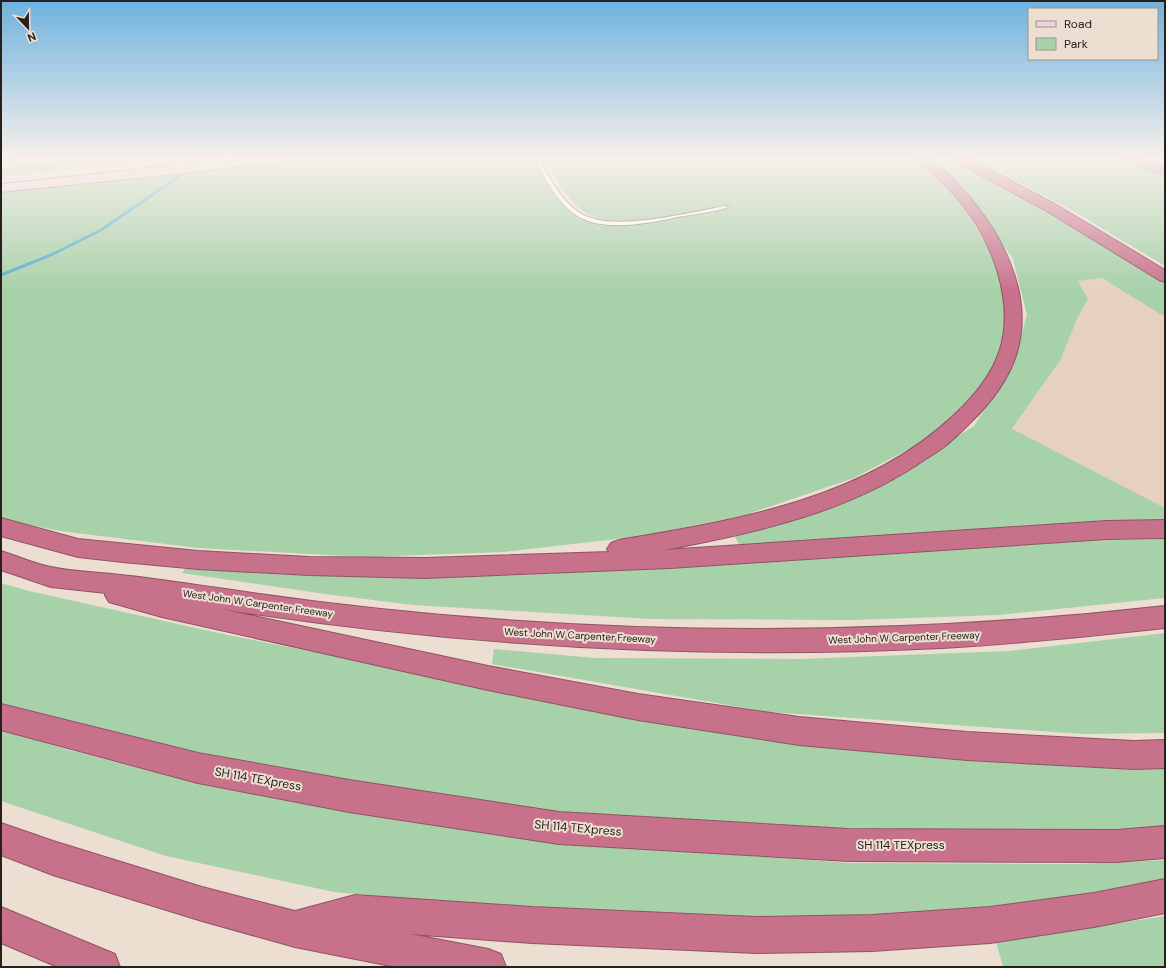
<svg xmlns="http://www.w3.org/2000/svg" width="1166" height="968" font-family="'DM Sans',sans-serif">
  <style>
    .built { fill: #e6d1bf }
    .green { fill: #a7d1a9 }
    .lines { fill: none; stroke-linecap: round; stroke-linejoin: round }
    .stream { stroke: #57aed1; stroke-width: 3 }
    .lane-casing { stroke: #8e8075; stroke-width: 2 }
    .secondary-casing { stroke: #8e8075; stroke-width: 2 }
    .highway-casing { stroke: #8f5564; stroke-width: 2 }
    .lane { fill: #fff; fill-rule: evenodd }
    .secondary { fill: #eed4dc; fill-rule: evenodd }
    .highway { fill: #c8718b; fill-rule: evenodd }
    .tram { stroke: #5c544d; stroke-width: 1 }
    .labels { text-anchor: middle; stroke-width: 4; stroke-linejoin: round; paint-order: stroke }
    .street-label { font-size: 10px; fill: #26211c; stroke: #edded2 }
    .near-street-label { font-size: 12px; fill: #26211c; stroke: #edded2 }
  </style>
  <rect width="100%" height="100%" fill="#edded2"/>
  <path class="built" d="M1,157h81l-81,11z
    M1102,278l63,39v191l-153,-78 49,-71 16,-40 11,-20 -10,-18z"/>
  <path class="green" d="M82,157h112l-193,19v-8z
    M317,157h216l20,35 26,27 33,7 19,-1 -1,-4c-13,-1 -25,0 -37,-5 -22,-7 -38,-40 -49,-59h370l14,10 33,36 25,41 12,24 9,28 -2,37 -8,31 -30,38 -39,37 -74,39 -109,37 -103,21 -139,16 -138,5 -167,-9 -138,-17 -59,-12v-328z
    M927,157h18l42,20 81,47 97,59v34l-63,-39 -24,3 10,18 -11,20 -16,40 -49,70 153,79v12l-425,26 -7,-13 153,-53 88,-54 38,-59 15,-52 -14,-56 -35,-49 -16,-18 4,-1z
    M970,157h140l55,19v90l-95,-57z
    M1165,539v59l-166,17 -148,5 -200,-1 -238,-14 -88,-11 -143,-21 4,-6 89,7 155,3 100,-2 121,-9 416,-25z
    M1,583l28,8 189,42 145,29 802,102v62l-203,12 -312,-16 -246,-28 -347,-71 -56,-19z
    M1165,633v100l-82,1 -315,-22 -276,-48 2,-15 102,9 204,1 209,-8z
    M1,728l64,21 143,37 153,28 223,30 265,19 230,1 86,-4v25l-48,9 -247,26 -279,-4 -257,-24 -168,-36 -165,-55z
    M1165,916v51h-162l-7,-25z"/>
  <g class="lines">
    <path class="stream" d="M1,275l52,-21 48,-24 80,-55"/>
    <defs>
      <path id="lane" d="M534,157h4c11,19 21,41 39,54 31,24 112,1 149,-5l2,1c-7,4 -39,8 -50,10 -28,6 -73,15 -99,0 -21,-12 -35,-39 -45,-60z"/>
      <path id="secondary" d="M254,157h35l-2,3 -4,1 -107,13 -175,18v-8z"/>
      <path id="highway" d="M916,157h13c38,32 71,72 86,120 18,58 -1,103 -43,144 -7,7 -14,14 -21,20 -7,7 -16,12 -24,17 -76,54 -172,75 -263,92l443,-29 58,-1v18l-58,1 -437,29 -245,10 -116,-3 -111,-6 -75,-7 -45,-5 -77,-21v-18l77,21 120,12 111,6 116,1 184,-6 -2,-3 4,-6 8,-3c117,-20 244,-40 334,-124 47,-43 63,-84 44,-146 -10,-32 -29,-62 -52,-85 -9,-9 -22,-18 -29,-28z
        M951,157h15l89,47 110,66v12l-6,-2 -114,-70 -92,-50z
        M1119,157h17l29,10v8l-44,-15z
        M1,551c17,5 33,13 50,16 23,5 47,5 70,8 37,4 74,10 111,15 309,46 623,51 933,16v22c-74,8 -148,16 -223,20 -241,12 -483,-2 -721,-39l267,57 150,28 161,23 168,15 167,9 31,-1v28l-31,1 -167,-9 -168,-15 -161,-25 -150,-30 -326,-73 -53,-15 -4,-7 1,-2 -55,-6 -50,-17z
        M1,704l197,49 151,27 210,32 289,17 268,1 49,-4v32l-49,4 -268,-1 -289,-17 -210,-32 -151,-29 -197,-53z
        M1,823l52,18 149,46 93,24 60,-16 177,12 224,10 116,-2 118,-8 104,-14 71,-14v34l-71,14 -104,16 -118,8 -116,2 -224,-10 -122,-9 78,15 13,5 5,13h-110l-101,-20 -93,-26 -149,-46 -52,-20z
        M1,907l114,47 5,13h-62l-57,-24z"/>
    </defs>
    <use href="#lane" class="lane-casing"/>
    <use href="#secondary" class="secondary-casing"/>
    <use href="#highway" class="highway-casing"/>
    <use href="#lane" class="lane"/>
    <use href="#secondary" class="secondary"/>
    <use href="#highway" class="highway"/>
    <path class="tram" d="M1,161l32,-4"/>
  </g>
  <linearGradient id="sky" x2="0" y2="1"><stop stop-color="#6eb2df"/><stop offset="0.54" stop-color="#f7f0eb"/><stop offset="1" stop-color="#f7f0eb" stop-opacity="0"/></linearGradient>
  <rect width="1166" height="292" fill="url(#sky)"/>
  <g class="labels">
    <g class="street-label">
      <text transform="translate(258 603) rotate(8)" y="4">West John W Carpenter Freeway</text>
      <text transform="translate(580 635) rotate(3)" y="4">West John W Carpenter Freeway</text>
      <text transform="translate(904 637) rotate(-2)" y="4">West John W Carpenter Freeway</text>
    </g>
    <g class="near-street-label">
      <text transform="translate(258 779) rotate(10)" y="4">SH 114 TEXpress</text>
      <text transform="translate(578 828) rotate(5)" y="4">SH 114 TEXpress</text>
      <text x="901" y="849">SH 114 TEXpress</text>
    </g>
  </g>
  <rect width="1166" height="968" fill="none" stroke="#26211c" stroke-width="4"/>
  <rect x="1028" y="8" width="130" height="52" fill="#edded2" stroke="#9d9289"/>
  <rect x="1036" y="21" width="20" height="6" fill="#eed4dc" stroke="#9d9289"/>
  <text x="1064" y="28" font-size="12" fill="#26211c">Road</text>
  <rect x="1036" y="38" width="20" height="12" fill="#a7d1a9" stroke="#9d9289"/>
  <text x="1064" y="48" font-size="12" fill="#26211c">Park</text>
  <g transform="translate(28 28) rotate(158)" stroke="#edded2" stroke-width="3" paint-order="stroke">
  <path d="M0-3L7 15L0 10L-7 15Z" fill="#26211c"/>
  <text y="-6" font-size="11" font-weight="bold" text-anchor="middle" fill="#26211c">N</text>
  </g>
</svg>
